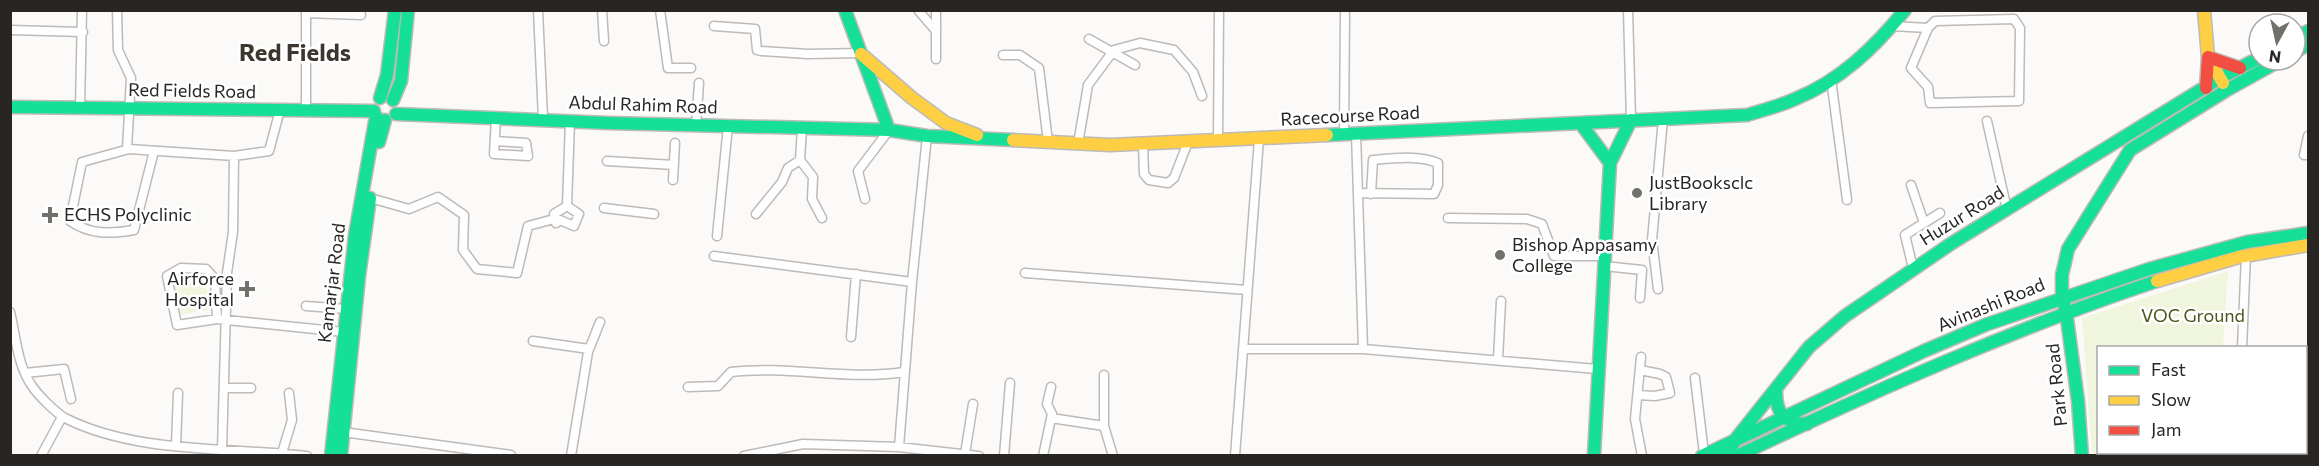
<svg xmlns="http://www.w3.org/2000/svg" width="2319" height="466" font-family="Commissioner,sans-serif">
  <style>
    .green { fill: #eff6dd }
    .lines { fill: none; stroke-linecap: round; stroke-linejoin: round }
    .street-casing { stroke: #bdbab8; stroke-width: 11 }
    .fast-casing { stroke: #bdbab8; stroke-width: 15 }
    .slow-casing { stroke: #bdbab8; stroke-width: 15 }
    .jam-casing { stroke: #bdbab8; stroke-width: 15 }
    .street { stroke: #fffefe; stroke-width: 8 }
    .fast { stroke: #16e098; stroke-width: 12 }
    .slow { stroke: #ffcf43; stroke-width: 12 }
    .jam { stroke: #f24e42; stroke-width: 12 }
    .poi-dot { fill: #72706d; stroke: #fff; stroke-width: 2 }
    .labels { text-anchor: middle; stroke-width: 5; stroke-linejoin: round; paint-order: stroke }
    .street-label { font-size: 18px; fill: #282522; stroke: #fff }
    .poi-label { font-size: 18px; fill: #282522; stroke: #fff; text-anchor: start }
    .park-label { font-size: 18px; fill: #48571b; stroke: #fff }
    .district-label { font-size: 24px; font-weight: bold; fill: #3d362f; stroke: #fff }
  </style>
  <rect width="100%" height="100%" fill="#fcfaf8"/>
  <path class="green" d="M2228,271l-5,76 -125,1v104l118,1v2h-124l-10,-137z
    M176,280c18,1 40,5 34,29l-30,6 -7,-34z"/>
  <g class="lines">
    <defs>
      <path id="street" d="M117,10l1,40 13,28 -4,71
        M538,10l5,109
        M602,10l2,31
        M660,10l8,58h23
        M918,10l18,21
        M1628,10l3,110
        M306,13l55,2
        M714,26l41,3 2,21 4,1 47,3 53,-1
        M1892,26l36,2 7,-7 79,-2 6,9 -1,73 -89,2 -2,-16 -17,-19 17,-40
        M10,30l73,2
        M1089,39l46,26
        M1003,55h17l19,13 9,74
        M936,59v-49
        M1831,79l16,121
        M80,108l2,-98
        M306,110v-100
        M1987,121l20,89
        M696,125l3,-42
        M1356,134l7,215
        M1344,135l1,-125
        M2308,136l-4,19h4
        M495,141l31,2 2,13 -34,-2 2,-36
        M1218,141l1,-131
        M1078,144l10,-59 26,-35 26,-7 34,7 19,22 9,24
        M1143,144l1,30 5,6 19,3 6,-5 14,-36
        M154,151l-20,79c-23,4 -44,5 -64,-9l12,-59 47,-13 105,7 35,-5 11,-41
        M800,160l2,-32
        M607,161l67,4
        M673,180l2,-37
        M1911,185l13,38
        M1358,193l76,1 4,-9v-22c-20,-8 -44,-5 -65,-3l-2,34
        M370,198l39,11 29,-12 26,18 -1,35 14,19 40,4 11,-47 26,-7
        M865,199l-7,-28 31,-41
        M567,206l-13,8 2,9 4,-3 14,6 5,-12 -12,-8 3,-85
        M604,208l50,6
        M756,214l26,-32 6,-14 12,-8 13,17 -1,22 10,19
        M1448,218l79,1 15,5 12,32h50
        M717,236l11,-110
        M714,256l198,26
        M1604,266l38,4 -2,28
        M1913,268l-8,-33 35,-22
        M1025,273l222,17
        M1658,289l-6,-49 11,-121
        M306,306l40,3
        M10,312c6,24 7,53 22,74 5,8 24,27 33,32 71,36 164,29 242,38
        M217,319l-2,-40 -9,-10 -25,-1 -14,8 10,49 40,-6 127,13
        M851,337l5,-63
        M533,341l56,8
        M2242,348l4,-94
        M1243,349h120l234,20
        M1641,357l-6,62 7,37
        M1498,360l3,-59
        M25,373l39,-4 7,30
        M1104,375v51l9,30
        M1695,378l9,76
        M688,387l30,-1 13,-14c58,-7 116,9 173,0
        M224,388h27
        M1638,395l17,1 15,-3 -4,-16 -6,-3 -20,-4
        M1051,418l53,8
        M343,432l168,23
        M176,445l2,-52
        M899,447l13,-165 15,-146
        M222,449l5,-176 6,-41 1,-76
        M282,453l10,-33 -3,-27
        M965,454l8,-50
        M41,456l21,-39
        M571,456l17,-104 12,-30
        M744,456l59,-12 96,3 80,9
        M1004,456l6,-73
        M1043,456l9,-42 -5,-10 4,-17
        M1235,456l24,-317
        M2235,456l1,-4"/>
      <path id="fast" d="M845,10l44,120
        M2295,38l13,-7
        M2295,52l13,-8
        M380,98l7,-23 8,-65
        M393,100l8,-19 7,-71
        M10,107l364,4
        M396,114l212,9 281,7 38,6 86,4
        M1581,124l29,39 -16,293
        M1327,135l420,-20c16,-5 33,-9 48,-16 45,-18 80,-52 110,-89
        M379,142l6,-22
        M1610,163l21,-43
        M1776,391c0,23 8,32 31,33
        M331,456l24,-221 21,-119
        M341,456l18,-180 11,-78
        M1702,456l222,-105 61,-26 164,-56 98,-27 61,-9
        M1727,456l8,-16 74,-93 36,-31 107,-73 268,-165 39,-20
        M1737,456c137,-65 276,-127 420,-175
        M2082,456l-4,-55 -12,-90 -4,-14v-22l6,-26 62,-99 97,-60 54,-30"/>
      <path id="slow" d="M2204,10l4,47 15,26
        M861,54l51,44 34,25 31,12
        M1013,140l97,5 217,-10
        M2157,281l82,-24 69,-12"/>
      <path id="jam" d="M2206,88l2,-31 32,11"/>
    </defs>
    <use href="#street" class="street-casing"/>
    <use href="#fast" class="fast-casing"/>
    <use href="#slow" class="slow-casing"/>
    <use href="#jam" class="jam-casing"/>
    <use href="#street" class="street"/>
    <use href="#fast" class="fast"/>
    <use href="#slow" class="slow"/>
    <use href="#jam" class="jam"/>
  </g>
  <g class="poi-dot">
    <circle cx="1637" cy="193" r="6"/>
    <path d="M47 206h6v6h6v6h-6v6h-6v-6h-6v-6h6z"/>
    <circle cx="1500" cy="255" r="6"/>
    <path d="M244 280h6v6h6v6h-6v6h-6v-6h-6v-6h6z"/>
  </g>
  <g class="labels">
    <g class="street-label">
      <text transform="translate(192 91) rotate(1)" y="6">Red Fields Road</text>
      <text transform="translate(643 105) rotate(2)" y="6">Abdul Rahim Road</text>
      <text transform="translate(1350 116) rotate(-3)" y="6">Racecourse Road</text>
      <text transform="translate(1962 216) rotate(-32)" y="6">Huzur Road</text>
      <text transform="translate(332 283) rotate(-83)" y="6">Kamarjar Road</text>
      <text transform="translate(1991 305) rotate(-22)" y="6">Avinashi Road</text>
      <text transform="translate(2057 385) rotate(-96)" y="6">Park Road</text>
    </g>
    <g class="poi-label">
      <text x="1649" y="189">JustBooksclc<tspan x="1649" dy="21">Library</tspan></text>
      <text x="64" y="221">ECHS Polyclinic</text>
      <text x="1512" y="251">Bishop Appasamy<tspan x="1512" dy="21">College</tspan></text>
      <text x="234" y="285" text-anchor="end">Airforce<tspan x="234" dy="21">Hospital</tspan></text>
    </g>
    <g class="park-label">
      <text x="2193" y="322">VOC Ground</text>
    </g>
    <g class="district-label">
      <text x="295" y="61">Red Fields</text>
    </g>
  </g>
  <rect width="2319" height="466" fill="none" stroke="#282522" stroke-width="24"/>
  <rect x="2097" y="346" width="210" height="108" fill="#ffffff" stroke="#a9a8a7" stroke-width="1.5"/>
  <rect x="2109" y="366" width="30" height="9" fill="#16e098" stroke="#a9a8a7" stroke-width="1.5"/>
  <text x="2151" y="376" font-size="18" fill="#282522">Fast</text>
  <rect x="2109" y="396" width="30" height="9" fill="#ffcf43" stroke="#a9a8a7" stroke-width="1.5"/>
  <text x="2151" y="406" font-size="18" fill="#282522">Slow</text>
  <rect x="2109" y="426" width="30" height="9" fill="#f24e42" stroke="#a9a8a7" stroke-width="1.5"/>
  <text x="2151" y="436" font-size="18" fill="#282522">Jam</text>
  <g transform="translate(2277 42) rotate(188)"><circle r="28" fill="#ffffff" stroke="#a9a8a7" stroke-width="1.5"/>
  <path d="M0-4.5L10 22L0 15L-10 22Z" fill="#72706d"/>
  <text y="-9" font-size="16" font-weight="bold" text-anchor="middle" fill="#282522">N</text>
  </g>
</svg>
